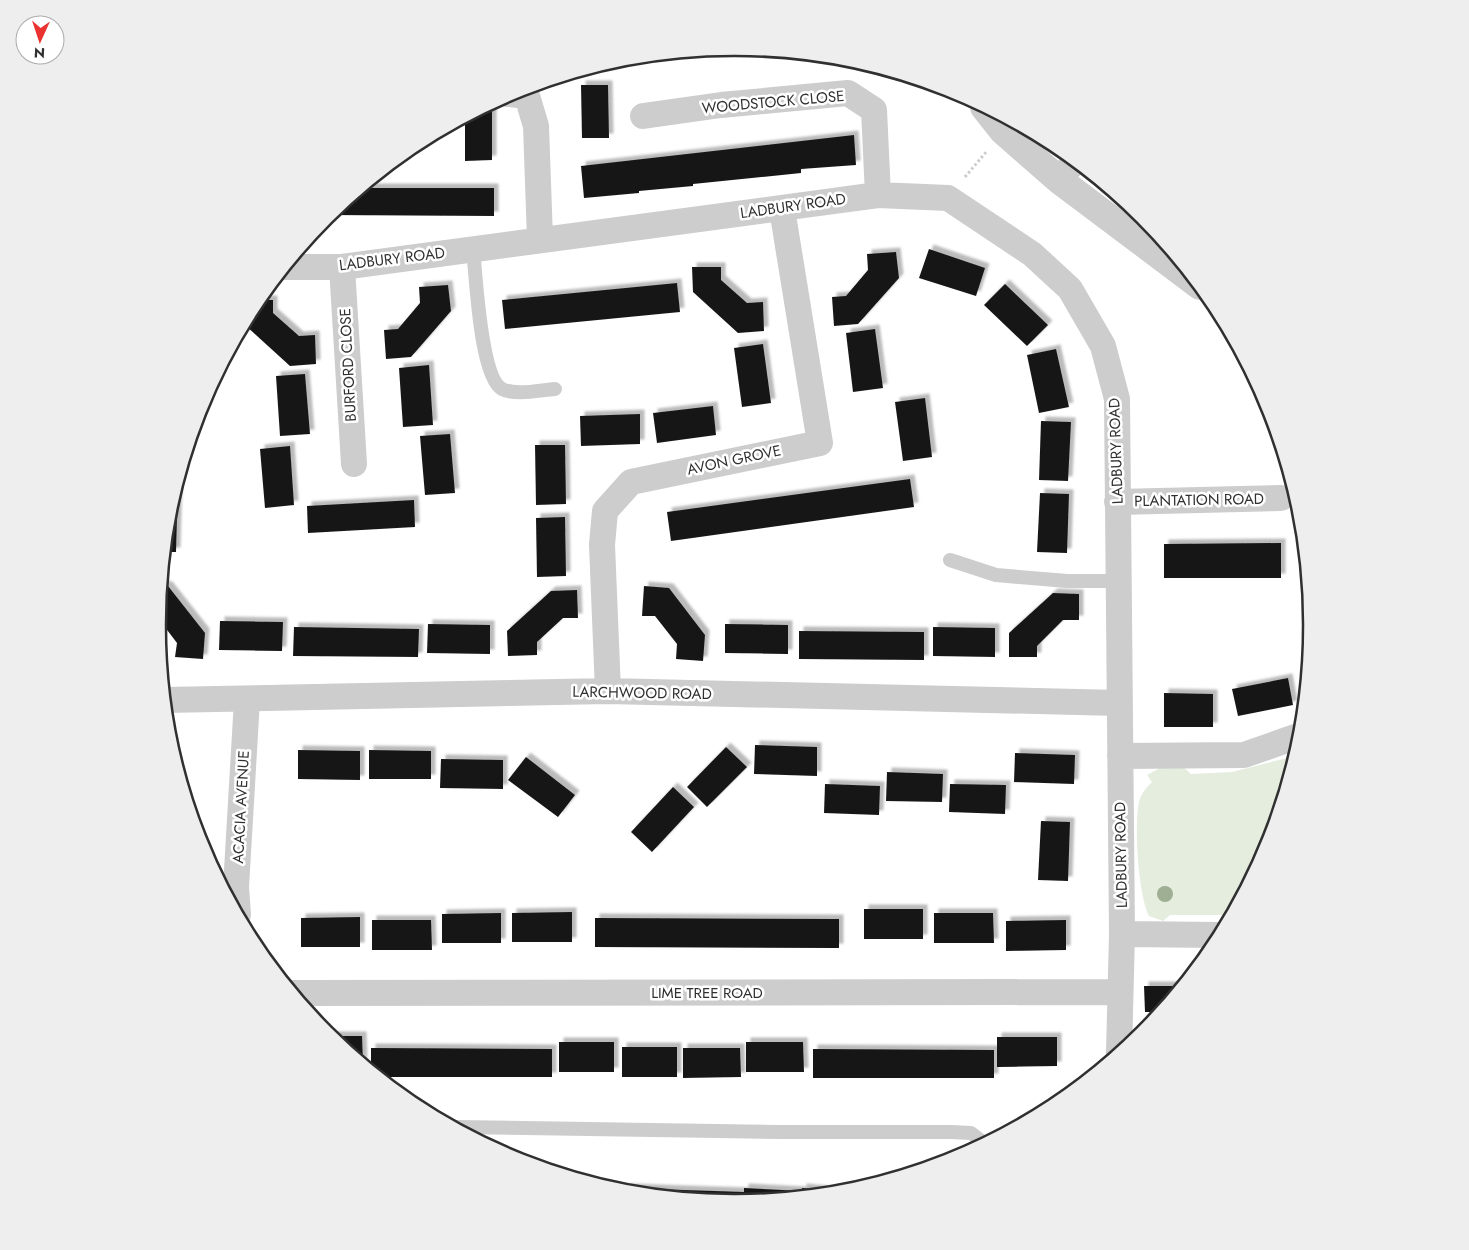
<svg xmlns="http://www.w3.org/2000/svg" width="1469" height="1250" font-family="Jost,sans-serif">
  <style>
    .green { fill: #e5edde }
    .building { fill: #171717; filter: url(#shadow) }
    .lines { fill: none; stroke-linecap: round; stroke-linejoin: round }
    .path { stroke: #cdcdcd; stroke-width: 3; stroke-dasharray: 2.5 2.5; stroke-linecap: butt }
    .service { stroke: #cdcdcd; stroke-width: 14 }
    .minor { stroke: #cdcdcd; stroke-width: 26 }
    .tertiary { stroke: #cdcdcd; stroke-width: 28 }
    .tree { fill: #9eaf94 }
    .labels { text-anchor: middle; stroke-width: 5; stroke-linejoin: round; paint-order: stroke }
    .street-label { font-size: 15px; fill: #303030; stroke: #fff }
    .rim { fill: none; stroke: #303030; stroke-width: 2.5 }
  </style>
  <defs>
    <filter id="shadow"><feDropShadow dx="4.5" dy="-4.5" stdDeviation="1" flood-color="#0004"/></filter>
  </defs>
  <rect width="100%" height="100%" fill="#fff"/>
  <path class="green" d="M1094,177l49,40 9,11 -56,-42z
    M1295,756l-27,90 -37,69h-61l-7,6 -14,-5c-11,-22 -15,-90 -10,-114 2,-8 7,-14 13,-20l-5,-7 17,-9 17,-1 10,9 41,-2z"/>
  <path class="building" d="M581,85h27l1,53h-27z
    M483,108h9v52l-27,1v-44z
    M854,135l2,30 -55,4v4l-108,11v2l-54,5v2l-55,5 -3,-32z
    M361,188h133v28l-166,-1z
    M929,249l56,19 -9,28 -57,-18z
    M896,252l3,26 -41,46 -24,2 -2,-29 14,-1 22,-26 -1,-16z
    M692,267h29v13l26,23 16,-1 1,29 -26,2 -45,-41z
    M677,283l3,29 -175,17 -3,-29z
    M1005,284l43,41 -21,21 -43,-41z
    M448,285l3,26 -40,46 -25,2 -2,-29 14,-1 22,-26 -1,-16z
    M258,300h15v13l26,23 16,-1 1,29 -26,2 -45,-41z
    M875,329l8,59 -30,4 -7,-59z
    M763,344l8,59 -29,4 -8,-59z
    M1056,349l13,58 -30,6 -12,-58z
    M429,365l4,60 -30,2 -4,-59z
    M305,374l5,60 -30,2 -4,-60z
    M925,398l7,59 -29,4 -8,-59z
    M713,406l3,29 -59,8 -4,-30z
    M640,414v30l-59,2 -1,-30z
    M1041,421l30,1 -3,59 -29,-1z
    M450,434l5,59 -30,2 -5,-59z
    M535,445h30l1,59 -30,1z
    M290,446l4,59 -29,3 -5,-59z
    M910,479l4,28 -243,34 -4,-29z
    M178,480l-2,72h-12l4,-40z
    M1040,493l29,1 -2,59 -30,-1z
    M414,500l1,27 -107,6 -1,-27z
    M565,517l1,59 -29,1 -1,-59z
    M1281,543v35h-117v-34z
    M161,585l7,1 37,47 -2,26 -28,-2 2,-14 -19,-25z
    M644,586l25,2 36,47 -2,26 -27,-2 1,-15 -22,-28h-13z
    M577,590l1,28h-15l-26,24v13l-29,1 -1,-25 44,-40z
    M1053,593l26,1v26h-16l-26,26v11h-28v-24z
    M220,621l63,1 -1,29 -63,-1z
    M428,624l62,1v29l-63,-1z
    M725,624l63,1v29l-63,-1z
    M294,627l125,2 -1,28 -125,-1z
    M933,627l62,1v29l-62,-1z
    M799,631l125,1v28l-125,-1z
    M1288,678l5,27 -55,11 -6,-27z
    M1164,693l49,1v33h-49z
    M755,745l62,2v29l-63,-2z
    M726,747l21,20 -40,40 -20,-20z
    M298,750l62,1v29l-62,-1z
    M369,750l62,1v28h-62z
    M1015,753l60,2 -1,29 -60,-2z
    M526,757l49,38 -17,22 -50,-37z
    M441,759l62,1v29l-63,-1z
    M887,772l56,2 -1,28 -56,-1z
    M825,784l55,2 -1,29 -55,-2z
    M950,784l56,1 -1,29 -56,-2z
    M673,787l21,20 -42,45 -21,-20z
    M1041,821l29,1 -2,59 -30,-1z
    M864,909h59v30h-59z
    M572,912v30h-60v-29z
    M501,913v30h-59v-29z
    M934,913h59l1,30h-60z
    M360,917v30h-59v-29z
    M595,918l244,1v29l-244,-1z
    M372,920h59l1,30h-60z
    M1066,920v30l-60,1v-30z
    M1144,986h38l-27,32v-6h-10z
    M329,1036h33l1,27 -28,-23z
    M997,1037h60v29l-60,1z
    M559,1042h55v30h-55z
    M746,1042h57l1,30h-58z
    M622,1047h55v30h-55z
    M371,1048l181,1v28h-173l-8,-7z
    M683,1048h57l1,29 -58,1z
    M813,1049l181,1v28h-181z
    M1039,1109h10l-10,5z
    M625,1188l119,4v-4l58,3v-3l42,4 -109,10 -112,-11z"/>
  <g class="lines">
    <path class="path" d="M965,177l22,-26"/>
    <path class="service" d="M473,249c3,26 7,128 29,140 14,7 38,1 53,0
      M950,560l46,15 71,6h51
      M455,1127l325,5h171l20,1 13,10"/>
    <path class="minor" d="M508,94l19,2 9,30 4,113
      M643,116l78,-11 127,-12 26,17 4,85
      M1059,180l16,-19
      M285,267h57l536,-72 70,3 84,56 38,35 33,57 14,53 5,535 -3,119
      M342,267l12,197
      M1117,502l164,-4
      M608,691l-6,-146 3,-34 26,-29 189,-39 -38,-234
      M164,700l444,-9 511,12
      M1120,756l124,-1 57,-20
      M238,915l-2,-28 11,-187
      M1122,934l98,1
      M293,993l827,-1"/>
    <path class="tertiary" d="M984,107l19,24 56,49 141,106"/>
  </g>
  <circle class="tree" cx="1165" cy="894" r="8"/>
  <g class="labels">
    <g class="street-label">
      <text transform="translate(773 102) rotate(-5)" y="5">WOODSTOCK CLOSE</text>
      <text transform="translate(793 206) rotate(-8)" y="5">LADBURY ROAD</text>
      <text transform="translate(392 259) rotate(-7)" y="5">LADBURY ROAD</text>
      <text transform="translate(348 365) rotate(-93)" y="5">BURFORD CLOSE</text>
      <text transform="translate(1116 451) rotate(-92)" y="5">LADBURY ROAD</text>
      <text transform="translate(734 460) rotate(-12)" y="5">AVON GROVE</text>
      <text transform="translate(1199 500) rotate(-1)" y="5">PLANTATION ROAD</text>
      <text transform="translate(642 693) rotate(1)" y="5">LARCHWOOD ROAD</text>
      <text transform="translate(241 807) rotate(-87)" y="5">ACACIA AVENUE</text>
      <text transform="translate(1121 855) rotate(-91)" y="5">LADBURY ROAD</text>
      <text x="707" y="998">LIME TREE ROAD</text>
    </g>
  </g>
  <path d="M0 0H1469V1250H0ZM734 56H735A568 568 0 0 1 1303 624V626A568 568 0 0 1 735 1194H734A568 568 0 0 1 166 626V624A568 568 0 0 1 734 56Z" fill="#eee" fill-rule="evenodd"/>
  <path class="rim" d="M734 56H735A568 568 0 0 1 1303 624V626A568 568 0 0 1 735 1194H734A568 568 0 0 1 166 626V624A568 568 0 0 1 734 56Z"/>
  <g transform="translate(40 40) rotate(183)"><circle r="24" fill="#ffffff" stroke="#acacac"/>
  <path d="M0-4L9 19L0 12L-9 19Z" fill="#ea3230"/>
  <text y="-8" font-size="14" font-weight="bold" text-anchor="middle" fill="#303030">N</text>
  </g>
</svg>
